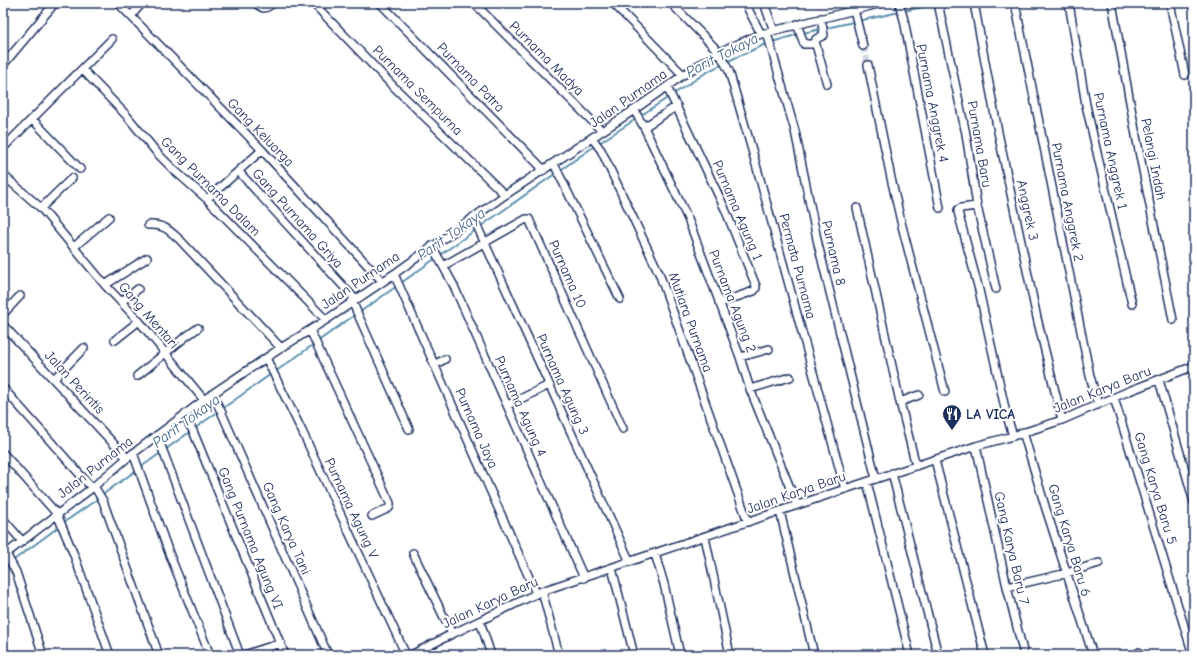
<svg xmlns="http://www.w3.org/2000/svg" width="1197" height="658" font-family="'Comic Neue',sans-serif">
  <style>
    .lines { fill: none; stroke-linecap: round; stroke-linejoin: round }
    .stream { stroke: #5a90ae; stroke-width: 2 }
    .minor-tunnel { stroke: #d1d5df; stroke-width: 7; stroke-dasharray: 7 3.5; stroke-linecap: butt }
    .minor-casing { stroke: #1b2f5e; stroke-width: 10 }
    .minor { stroke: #fff; stroke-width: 7 }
    .labels { text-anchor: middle; stroke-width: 4; stroke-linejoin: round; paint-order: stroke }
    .street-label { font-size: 14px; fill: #1b2f5e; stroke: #fff }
    .poi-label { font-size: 14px; font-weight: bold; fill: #1b2f5e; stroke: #fff; text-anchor: start }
    .water-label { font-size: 15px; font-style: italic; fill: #3a6086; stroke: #fff }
  </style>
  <rect width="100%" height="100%" fill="#fff"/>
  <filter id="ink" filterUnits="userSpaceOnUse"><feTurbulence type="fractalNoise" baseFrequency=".025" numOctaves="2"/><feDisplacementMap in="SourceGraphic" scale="8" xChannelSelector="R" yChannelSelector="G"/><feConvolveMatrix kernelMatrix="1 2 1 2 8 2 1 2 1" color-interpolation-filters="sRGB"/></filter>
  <g filter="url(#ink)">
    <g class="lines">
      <path class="stream" d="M803,33l124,-27 25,-3
        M772,42l27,-8
        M726,62l42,-19
        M640,116l67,-44 16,-8
        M440,255l156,-110 40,-26
        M401,283l35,-25
        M360,312l37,-26
        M275,372l81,-58
        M222,409l49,-35
        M102,495l117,-84
        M63,523l36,-25
        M3,568l57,-42"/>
      <path class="minor-tunnel" d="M863,46l5,19"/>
      <defs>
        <path id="minor" d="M118,3l144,147 120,131
          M256,3c6,7 10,6 17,0
          M313,3l79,82 113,110
          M380,3l164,167
          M474,3l128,128
          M613,3l70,72
          M671,3l48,49 10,19 23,79 93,339
          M745,3l16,31
          M764,3l10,28
          M899,3l5,17 36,188
          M938,3l28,131 11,72 19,83
          M974,3l24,129 39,186 25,102
          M1015,3l75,373 8,29
          M1069,3l17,102 46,199
          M1112,3l25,138 36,179
          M1170,3l15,72
          M854,10l9,36
          M131,16l11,-13
          M797,24l7,20h11l1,1 11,39
          M767,33l28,98 23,113 58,235
          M815,44l1,-5 8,-4 -3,-17
          M3,65l52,-62
          M868,65l23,113 11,48 43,166
          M82,69l45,47 31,38 16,16 33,29 119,121
          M667,87l58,122 31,77v2l-2,3 -35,12
          M634,110l10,17 44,92 52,138 10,32 47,116
          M32,119l48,50
          M644,127l33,-21
          M592,138l9,12 58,123 89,249
          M3,148l109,-109
          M554,164l66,135
          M239,172l116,127
          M3,175l38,33 64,77 34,36 65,79
          M207,199l55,-49
          M977,206l-16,2 -3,2v2l21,78 27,123 7,23
          M41,208l31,-30
          M857,208l43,194
          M473,217l157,345
          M148,225c16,-1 21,5 32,15l101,108
          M432,246l21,38 131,294
          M74,247l35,-30
          M443,266l83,-47h3l94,210
          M394,274l142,319
          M105,285l42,-27
          M352,301l57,128
          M121,302l17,-13
          M3,314l17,-18
          M3,325l124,133
          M310,330l80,173v3l-1,2 -17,8
          M115,340l24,-19
          M740,357l29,-8
          M266,358l36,73 104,224
          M434,365l11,-6
          M137,376l47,-38 14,-10
          M54,379l30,-31
          M1159,380l35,122
          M3,388l89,100
          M750,389l40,-12
          M212,394l9,17 107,244
          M1114,398l79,257
          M508,405l41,-20
          M184,415l9,16 92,224
          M1023,432l22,74 48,149
          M157,435l83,220
          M976,446l31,141 17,68
          M3,453l54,61 17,41 36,100
          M133,453l36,100 41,102
          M935,460l50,195
          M916,466l-16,-64 19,-7
          M892,473l46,182
          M867,482l43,173
          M94,486l9,15 56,154
          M780,511l34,144
          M3,519l19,22
          M705,537l25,118
          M413,553l39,81
          M6,554l10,18 27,83
          M655,554l9,30 16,71
          M3,556l89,-68 35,-30 85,-64 69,-46 45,-28 68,-46 111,-79 129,-85 49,-35 36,-23 42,-18 121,-31
          M612,568l22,87
          M1007,587l60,-14 32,-10
          M542,591l17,64
          M480,621l11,34
          M1139,652l1,3
          M244,655l37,-12
          M411,655l41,-21 90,-43 303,-102 131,-43 37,-10 49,-16 67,-29 65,-25"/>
      </defs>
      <use href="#minor" class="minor-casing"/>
      <use href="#minor" class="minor"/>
    </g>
  </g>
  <defs>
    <symbol id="restaurant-pin" viewBox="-11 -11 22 30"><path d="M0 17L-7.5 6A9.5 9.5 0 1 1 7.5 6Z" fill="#1b2f5e" stroke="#fff"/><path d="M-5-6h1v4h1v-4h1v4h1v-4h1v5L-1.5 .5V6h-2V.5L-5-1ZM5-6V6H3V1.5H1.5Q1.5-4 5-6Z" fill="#fff"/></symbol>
  </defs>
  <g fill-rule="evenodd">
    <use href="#restaurant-pin" x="941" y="403" width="22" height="30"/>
  </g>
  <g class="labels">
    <g class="street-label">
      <text transform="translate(547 58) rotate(45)" y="5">Purnama Madya</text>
      <text transform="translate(471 77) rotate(46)" y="5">Purnama Patra</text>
      <text transform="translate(418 90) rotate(45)" y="5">Purnama Sempurna</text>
      <text transform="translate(628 98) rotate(-35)" y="5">Jalan Purnama</text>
      <text transform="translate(933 103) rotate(79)" y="5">Purnama Anggrek 4</text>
      <text transform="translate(261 132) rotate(46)" y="5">Gang Keluarga</text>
      <text transform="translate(980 144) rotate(80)" y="5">Purnama Baru</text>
      <text transform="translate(1111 151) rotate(78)" y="5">Purnama Anggrek 1</text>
      <text transform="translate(1154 159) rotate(79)" y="5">Pelangi Indah</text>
      <text transform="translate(211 186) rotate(45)" y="5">Gang Purnama Dalam</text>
      <text transform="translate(1068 202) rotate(79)" y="5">Purnama Anggrek 2</text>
      <text transform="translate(738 210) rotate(67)" y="5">Purnama Agung 1</text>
      <text transform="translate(1028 210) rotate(78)" y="5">Anggrek 3</text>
      <text transform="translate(298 218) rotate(48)" y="5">Gang Purnama Griya</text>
      <text transform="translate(834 253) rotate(77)" y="5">Purnama 8</text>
      <text transform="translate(798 266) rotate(75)" y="5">Permata Purnama</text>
      <text transform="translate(568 274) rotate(66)" y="5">Purnama 10</text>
      <text transform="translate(360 280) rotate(-34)" y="5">Jalan Purnama</text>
      <text transform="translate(733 301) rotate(69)" y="5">Purnama Agung 2</text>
      <text transform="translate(149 315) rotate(49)" y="5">Gang Mentari</text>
      <text transform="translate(691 322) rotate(70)" y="5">Mutiara Purnama</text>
      <text transform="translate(75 382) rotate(47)" y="5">Jalan Perintis</text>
      <text transform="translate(563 384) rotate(66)" y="5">Purnama Agung 3</text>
      <text transform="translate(1102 389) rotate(-22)" y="5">Jalan Karya Baru</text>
      <text transform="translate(521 406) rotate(66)" y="5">Purnama Agung 4</text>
      <text transform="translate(477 428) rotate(66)" y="5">Purnama Jaya</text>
      <text transform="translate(95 467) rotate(-38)" y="5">Jalan Purnama</text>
      <text transform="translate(1156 488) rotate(73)" y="5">Gang Karya Baru 5</text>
      <text transform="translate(796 492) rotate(-19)" y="5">Jalan Karya Baru</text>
      <text transform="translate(352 508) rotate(65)" y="5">Purnama Agung V</text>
      <text transform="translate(287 528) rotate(66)" y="5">Gang Karya Tani</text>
      <text transform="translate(251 538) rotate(68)" y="5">Gang Purnama Agung VI</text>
      <text transform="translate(1070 540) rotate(73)" y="5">Gang Karya Baru 6</text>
      <text transform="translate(1012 548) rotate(77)" y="5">Gang Karya Baru 7</text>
      <text transform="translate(490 602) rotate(-25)" y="5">Jalan Karya Baru</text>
    </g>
    <g class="poi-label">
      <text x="966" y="419">LA VICA</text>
    </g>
    <g class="water-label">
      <text transform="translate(722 55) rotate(-27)" y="5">Parit Tokaya</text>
      <text transform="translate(451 234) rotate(-35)" y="5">Parit Tokaya</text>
      <text transform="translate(186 421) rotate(-36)" y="5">Parit Tokaya</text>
    </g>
  </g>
  <rect width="1197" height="658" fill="none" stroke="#fff" stroke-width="16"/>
  <rect x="8" y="8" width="1181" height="642" fill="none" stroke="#1b2f5e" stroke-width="1.5" filter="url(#ink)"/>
</svg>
